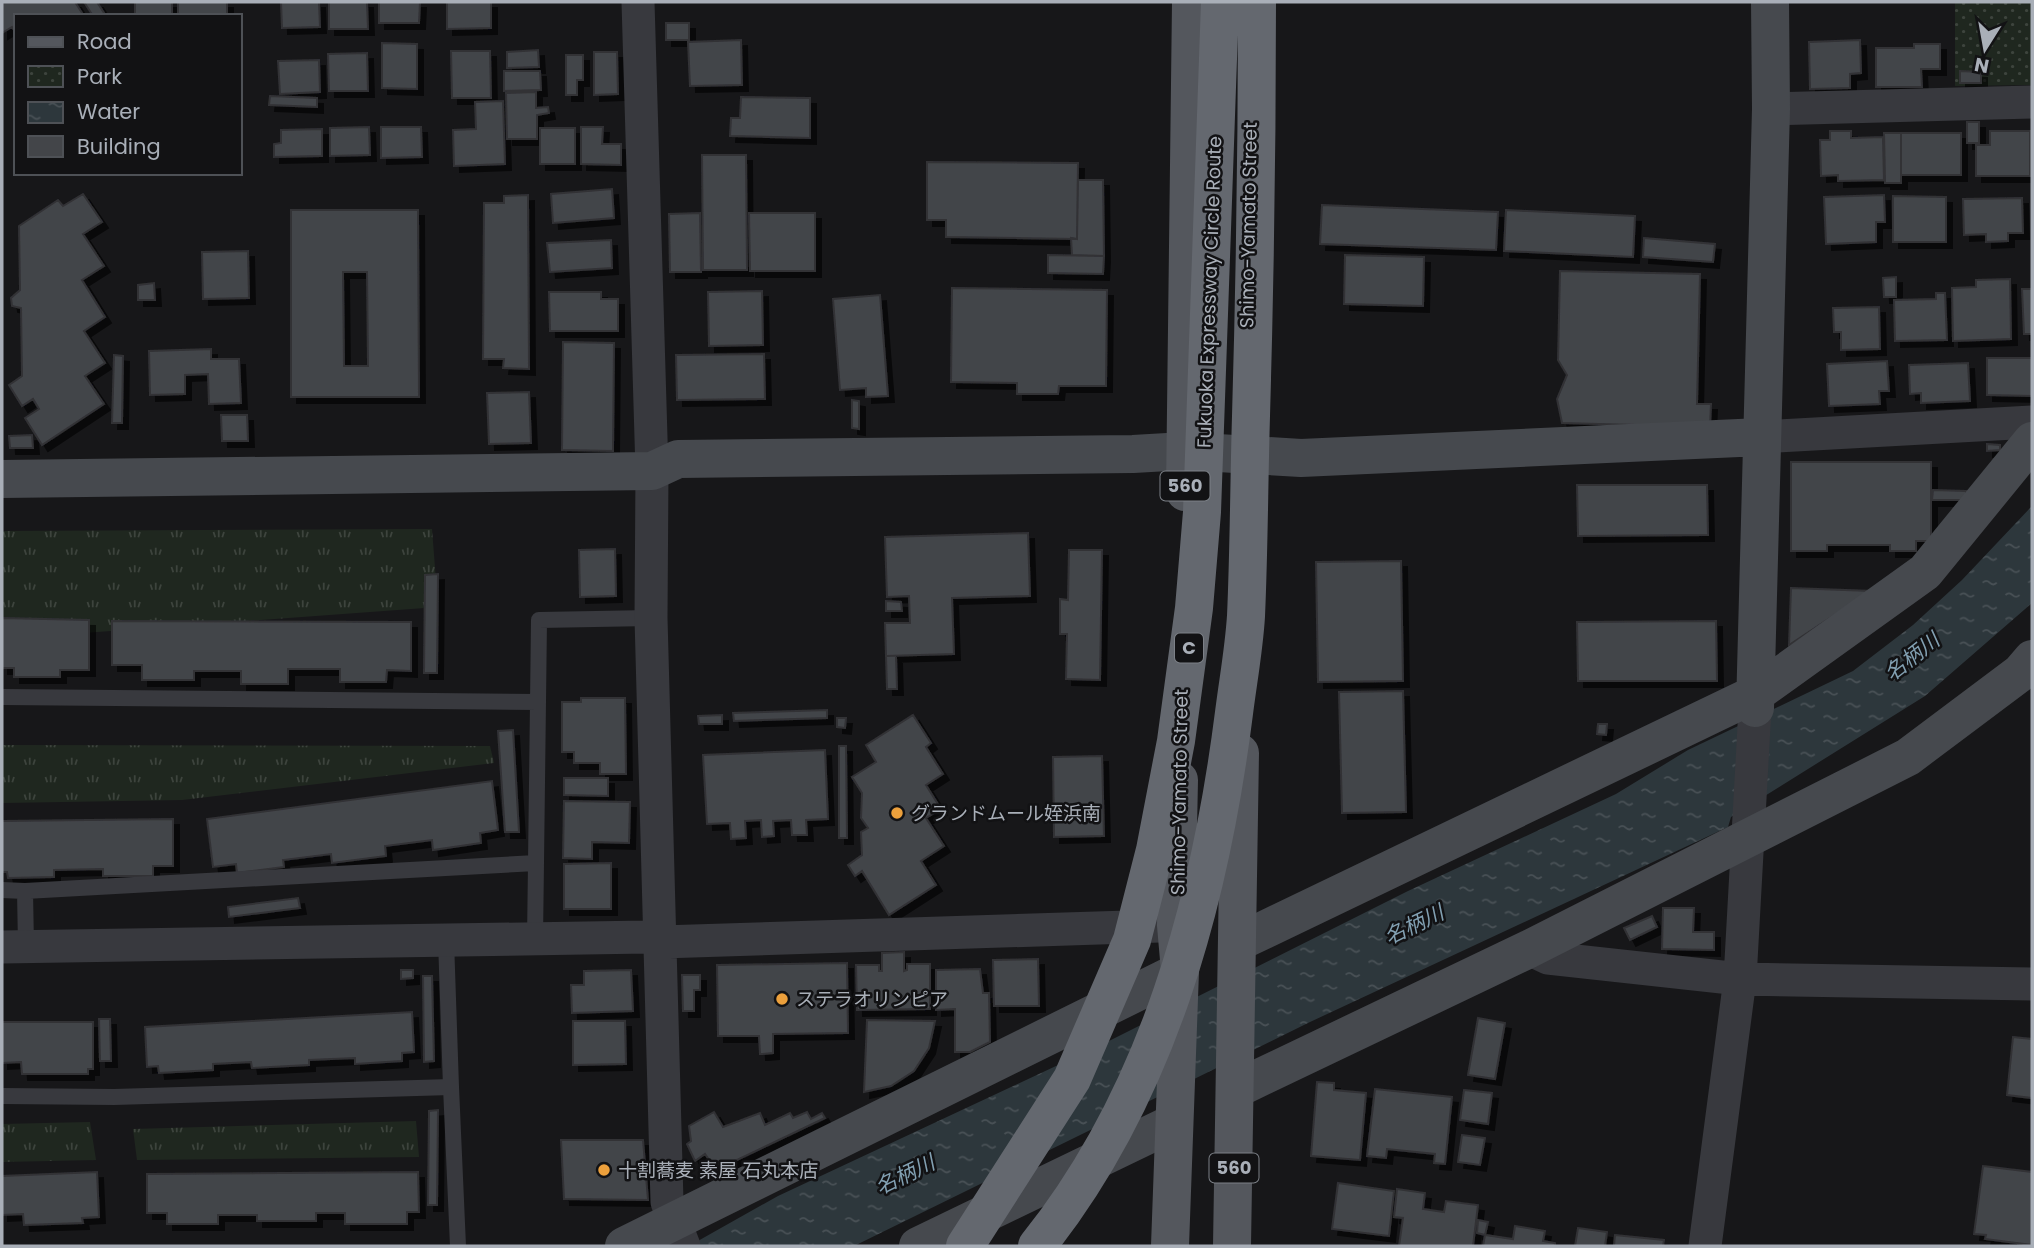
<svg xmlns="http://www.w3.org/2000/svg" width="2034" height="1248" font-family="Poppins,'Noto Sans JP',sans-serif">
  <style>
    .grass { fill: url(#grass-tufts) }
    .park { fill: url(#park-dots) }
    .water { fill: url(#water-ripples) }
    .building { fill: #434549; stroke: #313135; stroke-width: 2; fill-rule: evenodd; filter: url(#shadow) }
    .lines { fill: none; stroke-linecap: round; stroke-linejoin: round }
    .lane { stroke: #38393e; stroke-width: 16 }
    .street { stroke: #38393e; stroke-width: 33 }
    .secondary { stroke: #46494e; stroke-width: 38 }
    .primary { stroke: #54575d; stroke-width: 38 }
    .highway { stroke: #64686f; stroke-width: 38 }
    .poi-dot { fill: #eca03c; stroke: #121214; stroke-width: 2.5 }
    .labels { text-anchor: middle; stroke-width: 5; stroke-linejoin: round; paint-order: stroke }
    .shield { fill: #121214; stroke: #7c8087; stroke-width: 2 }
    .shield-label { font-size: 18px; font-weight: bold; fill: #a9afb8 }
    .street-label { font-size: 19px; fill: #a9afb8; stroke: #121214 }
    .poi-label { font-size: 19px; fill: #a9afb8; stroke: #121214; text-anchor: start }
    .water-label { font-size: 21px; font-style: italic; fill: #82a0b2; stroke: #121214 }
  </style>
  <defs>
    <pattern id="grass-tufts" width="24" height="20" patternUnits="userSpaceOnUse" patternTransform="scale(1.75)"><rect width="24" height="20" fill="#1f271f"/><path d="M3 7l-1-3M5 7V3M7 7l1-3M15 17l-1-3M17 17v-4M19 17l1-3" fill="none" stroke="#3d443d"/></pattern>
    <pattern id="park-dots" width="8" height="8" patternUnits="userSpaceOnUse" patternTransform="scale(1.75)"><rect width="8" height="8" fill="#1f271f"/><path d="M2 2h.1M6 6h.1" fill="none" stroke="#3d443d" stroke-width="1.8" stroke-linecap="round"/></pattern>
    <pattern id="water-ripples" width="26" height="14" patternUnits="userSpaceOnUse" patternTransform="scale(1.75)"><rect width="26" height="14" fill="#2d373c"/><path d="M2 4q2-2 4 0t4 0M15 11q2-2 4 0t4 0" fill="none" stroke="#495156"/></pattern>
    <filter id="shadow"><feDropShadow dx="6" dy="6" stdDeviation="0" flood-color="#0009"/></filter>
  </defs>
  <rect width="100%" height="100%" fill="#171719"/>
  <path class="grass" d="M432,529l6,78 -436,32v-108z
    M2,745l488,1 4,17 -312,37 -180,3z
    M416,1121l3,36 -282,3 -4,-31z
    M90,1122l6,38 -94,2v-38z"/>
  <path class="park" d="M1955,2h77v83l-77,1z"/>
  <path class="water" d="M2032,506v97l-107,93 -194,121 -3,10 -418,195 -456,224h-165l89,-50 327,-153 303,-152 208,-97 72,-44 165,-79 60,-46 49,-45z"/>
  <path class="building" d="M2,2h73l9,14h-68v17l-4,-6 -10,6z
    M84,2h13l9,14h-13z
    M135,2h37v14h-37z
    M178,2h49v14h-49z
    M281,2h38l1,25 -38,1z
    M329,2h38l1,27h-39z
    M379,2h41l-1,21h-40z
    M447,2h44v26l-44,1z
    M666,23h23v17h-23z
    M741,40l1,45 -52,1 -2,-44z
    M1860,40l1,33 -11,1v14l-40,1 -1,-47z
    M382,43l35,1v45l-35,-1z
    M1914,44h26v25h-19l1,18h-46v-39h38z
    M538,50l1,17 -32,1v-16z
    M451,51h39l1,47h-39z
    M594,52h23l1,42 -24,1z
    M367,53l1,38h-39l-1,-37z
    M566,55h17v25h-6v15h-11z
    M319,60l1,32 -40,2 -2,-33z
    M504,71h36l1,19 -37,1z
    M1960,71l21,1v11h-21z
    M536,92v16l12,-1 1,6 -12,2v24h-30l-1,-46z
    M270,96l47,2v9l-48,-2z
    M741,97l69,1v40l-80,-2 1,-18h9z
    M503,101l2,63 -51,2 -1,-36 23,-1 -1,-27z
    M1967,122h12v21h-12z
    M369,127l1,28 -40,1v-28z
    M381,127h40l1,30 -41,1z
    M581,127h22l-1,17h19v21l-40,-1z
    M540,128h35v36h-35z
    M322,129v27l-48,1v-13l7,-1v-13z
    M1830,131h21v7l32,-1 1,43 -46,1v-6l-17,1 -1,-36h10z
    M1990,131h40v45h-54v-31h14z
    M1884,133h17v50h-16z
    M1901,133h60v42h-60z
    M702,155h44l1,115h-44z
    M927,162l151,1 -1,76 -131,-2v-17h-19z
    M1078,180h25l1,76 -32,-1 -1,-17 6,1z
    M612,189l2,29 -61,5 -2,-29z
    M83,194l19,28 -19,12 21,32 -22,14 23,37 -21,14 21,32 -20,13 19,28 -62,41 -17,-27 14,-9 -6,-10 -11,7 -13,-21 13,-9 -1,-68 -9,-2 -1,-8 9,-8 -1,-64 39,-26 5,6z
    M528,195l1,174 -26,-1 1,-9h-21l1,-156h20v-7z
    M1884,195l1,27h-9v20l-50,2 -2,-47z
    M1893,196l53,1v45h-53z
    M2022,198l1,35h-15v8l-22,1v-8l-22,1 -1,-36z
    M1322,205l176,7 -2,38 -176,-6z
    M291,210h127l1,187h-128zM343,272h24l1,94h-24z
    M1506,210l129,6 -2,41 -129,-6z
    M700,213l1,59h-31l-1,-58z
    M749,213h66v58h-65z
    M1644,238l71,6 -2,18 -70,-5z
    M611,240l1,28 -62,4 -3,-29z
    M248,251l1,47 -46,1 -1,-47z
    M1048,255l56,1 -1,18 -55,-1z
    M1345,255l79,2 -1,49 -79,-2z
    M1560,271l140,3 -3,130h14l-1,23 -148,-4 -5,-24 10,-24 -9,-15z
    M1896,277v20h-12l-1,-19z
    M2010,279l1,60 -58,2 -1,-53 24,-1v-7z
    M154,283l1,17h-17v-15z
    M952,288l155,2 -1,96h-47l-1,8h-41v-11l-66,-1z
    M2022,289h10v45h-8z
    M762,291l1,54 -54,1 -1,-54z
    M549,292h52v7h17v32h-68z
    M1936,293h9l2,47 -52,1 -1,-41 42,-1z
    M880,295l8,101 -22,1v-9l-26,2 -7,-91z
    M1879,307l1,42 -39,1v-18h-7l-1,-24z
    M563,342l51,1 -1,108 -51,-1z
    M211,349v10h28l2,44 -32,1 -1,-30 -23,1v19l-35,1 -1,-44z
    M764,354l1,45 -88,1 -1,-45z
    M114,355l9,1 -1,67h-10z
    M1987,358h45v38l-45,-1z
    M1887,361l2,30h-10l1,13 -51,2 -2,-42z
    M1968,363l2,38 -49,2v-10l-11,1 -1,-29z
    M529,392l2,51 -42,1 -2,-51z
    M852,400l7,1v28l-7,-1z
    M221,415h26l1,26h-26z
    M32,435l1,13h-23l-1,-12z
    M1987,444l13,1v5l-13,1z
    M1791,462h140v79h-15v10h-26v-6h-63v6h-36z
    M1577,485h130l1,50 -130,1z
    M1933,490l33,1v9h-34z
    M1028,533l2,63 -78,2 2,56 -68,2 -1,-33h25l-1,-27 -22,1 -2,-60z
    M615,549l1,47 -36,1 -1,-47z
    M1069,550h33l-2,130 -34,-1 1,-45h-7v-35l8,1z
    M1401,561l2,120 -85,1 -2,-120z
    M438,574l-1,99h-13l1,-98z
    M1791,588l80,3 -82,54z
    M886,601l15,1 1,9h-16z
    M2,618l87,2v50h-29v7h-46v-9h-12z
    M112,621l299,1v49l-24,-1 -1,12h-46v-13h-52v15h-47v-13h-47v9h-52v-15h-30z
    M1716,621l1,60h-139l-1,-59z
    M886,656h10l1,33h-10z
    M1403,691l3,121 -64,1 -3,-121z
    M581,698h44l1,76h-26v-11h-26v-11h-12v-50h19z
    M827,710v8l-93,3 -1,-8z
    M722,715v9h-23l-1,-8z
    M913,715l18,28 -5,4 17,27 -17,11 15,24 -15,9 18,28 -23,15 15,24 -47,30 -27,-44 -7,5 -7,-11 14,-10 -1,-23 7,-4 -7,-10 1,-25 -10,-16 24,-15 -10,-17z
    M837,718h9l-1,10 -8,-1z
    M1598,724h9l-1,11 -9,-1z
    M513,730l6,102h-14l-7,-101z
    M839,746h7l1,92h-8z
    M825,750l3,69 -22,1 1,15h-15l-1,-15 -18,1 1,15 -12,1 -1,-17 -16,1 1,17 -15,1 -1,-16 -23,1 -4,-69z
    M1102,756l2,80 -50,1 -1,-80z
    M564,778h44v18l-44,-1z
    M492,781l6,49 -18,3 1,10 -48,7 -1,-10 -47,6 1,10 -54,7 -1,-9 -48,6 1,7 -47,6 -1,-9 -23,3 -6,-48z
    M564,801l66,1 -1,41 -37,-1v17l-29,-1z
    M173,819v47h-20v10h-50v-7l-49,1v7l-46,1 -1,-6h-5v-51z
    M611,863v46h-47v-45z
    M298,898l2,10 -71,9 -1,-10z
    M1663,908h31l-1,24h21v18l-52,-1z
    M1652,916l5,11 -27,13 -6,-12z
    M904,952v19l3,-1v-6h23v45l-73,1 -1,-45h23v6h3v-18z
    M1038,959l1,47h-45l-1,-46z
    M847,963l1,70 -75,1v19l-10,1h-3l-1,-18h-41l-1,-71z
    M980,969l3,24h6l1,49 -20,10h-15v-43l-19,1v-40z
    M401,970h12v8l-12,1z
    M631,970l2,41 -61,2 -1,-28h13v-14z
    M682,975h18v15h-6v21h-11z
    M423,976h9l2,85 -10,1z
    M412,1012l2,40 -12,1v8l-47,3v-6l-46,2v5l-57,3 -1,-6 -38,2v6l-54,3 -1,-7 -11,1 -2,-40z
    M1478,1018l27,5 -10,56 -27,-4z
    M99,1019h11l1,42h-11z
    M867,1020l68,1 -6,27 -15,23 -23,15 -27,6z
    M573,1021h52l1,43 -53,1z
    M2,1022h91v47h-5v5h-66l-1,-12 -19,1z
    M2013,1037l19,2v59l-25,-3z
    M1317,1082l17,1v7l32,3 -6,67 -49,-4z
    M1375,1089l77,8 -7,67 -11,-1 1,-9 -48,-5 -1,9 -19,-2z
    M1464,1090l28,3 -4,31 -28,-4z
    M438,1110l-1,95h-9l1,-94z
    M714,1112l9,15 37,-14 5,12 25,-12 3,5 14,-6 4,7 11,-6 3,5 -109,52 -11,-16 -10,7 -8,-17 4,-3 -2,-15z
    M1462,1135l23,3 -5,27 -22,-3z
    M561,1140h82l5,60 -84,-1z
    M1983,1166l49,6v73l-47,-6 1,-4 -12,-1z
    M97,1172l2,45 -17,1 1,5 -59,2 -1,-11 -21,1v-39z
    M418,1172l1,40h-12v12h-62v-11h-29v8h-59v-6h-39v9h-51v-11h-20v-39z
    M1338,1183l56,8 -5,45 -57,-7z
    M1397,1189l28,4 -2,16 21,3 2,-11 32,4 -5,41h-74l4,-28 -9,-1z
    M1478,1220l10,2 -3,13 -8,-2z
    M1515,1226l30,5 -2,10 12,2v3h-72l2,-11 28,4z
    M1578,1228l29,4 -2,14h-30z
    M1615,1235l49,5 -1,6h-49z"/>
  <g class="lines">
    <path class="lane" d="M2,697l536,5 -2,161
      M538,702l1,-82 112,-2
      M2,890l23,1 1,55
      M25,891l511,-28 -1,76
      M446,940l5,147
      M2,1096l112,1 337,-10 7,159"/>
    <path class="street" d="M638,2l14,469 -1,147 16,584 17,44
      M1771,109l261,-7
      M1761,437l271,-15
      M2,947l645,-10 14,5 499,-16
      M1529,949l19,9 192,21 292,5
      M1705,1246l35,-267 15,-271"/>
    <path class="secondary" d="M2,479l650,-8 26,-12 455,-5 52,-3 116,7 460,-21
      M1755,708l16,-599 -1,-107
      M1239,942l516,-248 170,-122 107,-131
      M1236,1089l293,-140 379,-192 112,-84 12,-14
      M624,1246l556,-275
      M918,1246l255,-123"/>
    <path class="primary" d="M1185,492l6,-490
      M1170,1246l10,-275 -4,-46 3,-145
      M1232,1246l8,-493"/>
    <path class="highway" d="M965,1246l107,-167 60,-139 23,-90 21,-109 18,-133 8,-96 18,-510
      M1037,1246c121,-151 173,-344 197,-533 4,-32 10,-64 12,-97 3,-66 3,-133 5,-200 4,-138 6,-276 6,-414"/>
  </g>
  <g class="poi-dot">
    <circle cx="897" cy="813" r="7"/>
    <circle cx="782" cy="999" r="7"/>
    <circle cx="604" cy="1170" r="7"/>
  </g>
  <g class="labels">
    <g class="shield">
      <rect x="1160.5" y="471.5" width="49" height="29" rx="5"/>
      <rect x="1175" y="633.5" width="28" height="29" rx="5"/>
      <rect x="1209.5" y="1153.5" width="49" height="29" rx="5"/>
    </g>
    <g class="shield-label">
      <text x="1185" y="492">560</text>
      <text x="1189" y="654">C</text>
      <text x="1234" y="1174">560</text>
    </g>
    <g class="street-label">
      <text transform="translate(1248 225) rotate(-89)" y="7">Shimo-Yamato Street</text>
      <text transform="translate(1209 292) rotate(-88)" y="7">Fukuoka Expressway Circle Route</text>
      <text transform="translate(1179 792) rotate(-89)" y="7">Shimo-Yamato Street</text>
    </g>
    <g class="poi-label">
      <text x="911" y="820">グランドムール姪浜南</text>
      <text x="796" y="1006">ステラオリンピア</text>
      <text x="618" y="1177">十割蕎麦 素屋 石丸本店</text>
    </g>
    <g class="water-label">
      <text transform="translate(1912 657) rotate(-38)" y="7">名柄川</text>
      <text transform="translate(1414 925) rotate(-26)" y="7">名柄川</text>
      <text transform="translate(905 1175) rotate(-26)" y="7">名柄川</text>
    </g>
  </g>
  <rect width="2034" height="1248" fill="none" stroke="#a9afb8" stroke-width="7"/>
  <rect x="14" y="14" width="228" height="161" fill="#121214" stroke="#4e5156" stroke-width="2"/>
  <rect x="28" y="37" width="35" height="10" fill="#54575d" stroke="#4e5156" stroke-width="2"/>
  <text x="77" y="49" font-size="21" fill="#a9afb8">Road</text>
  <rect x="28" y="66" width="35" height="21" fill="url(#park-dots)" stroke="#4e5156" stroke-width="2"/>
  <text x="77" y="84" font-size="21" fill="#a9afb8">Park</text>
  <rect x="28" y="102" width="35" height="21" fill="url(#water-ripples)" stroke="#4e5156" stroke-width="2"/>
  <text x="77" y="119" font-size="21" fill="#a9afb8">Water</text>
  <rect x="28" y="136" width="35" height="21" fill="#434549" stroke="#4e5156" stroke-width="2"/>
  <text x="77" y="154" font-size="21" fill="#a9afb8">Building</text>
  <g transform="translate(1985 49) rotate(191)" stroke="#121214" stroke-width="5" paint-order="stroke">
  <path d="M0-5L12 26L0 18L-12 26Z" fill="#a9afb8"/>
  <text y="-10" font-size="19" font-weight="bold" text-anchor="middle" fill="#a9afb8">N</text>
  </g>
</svg>
